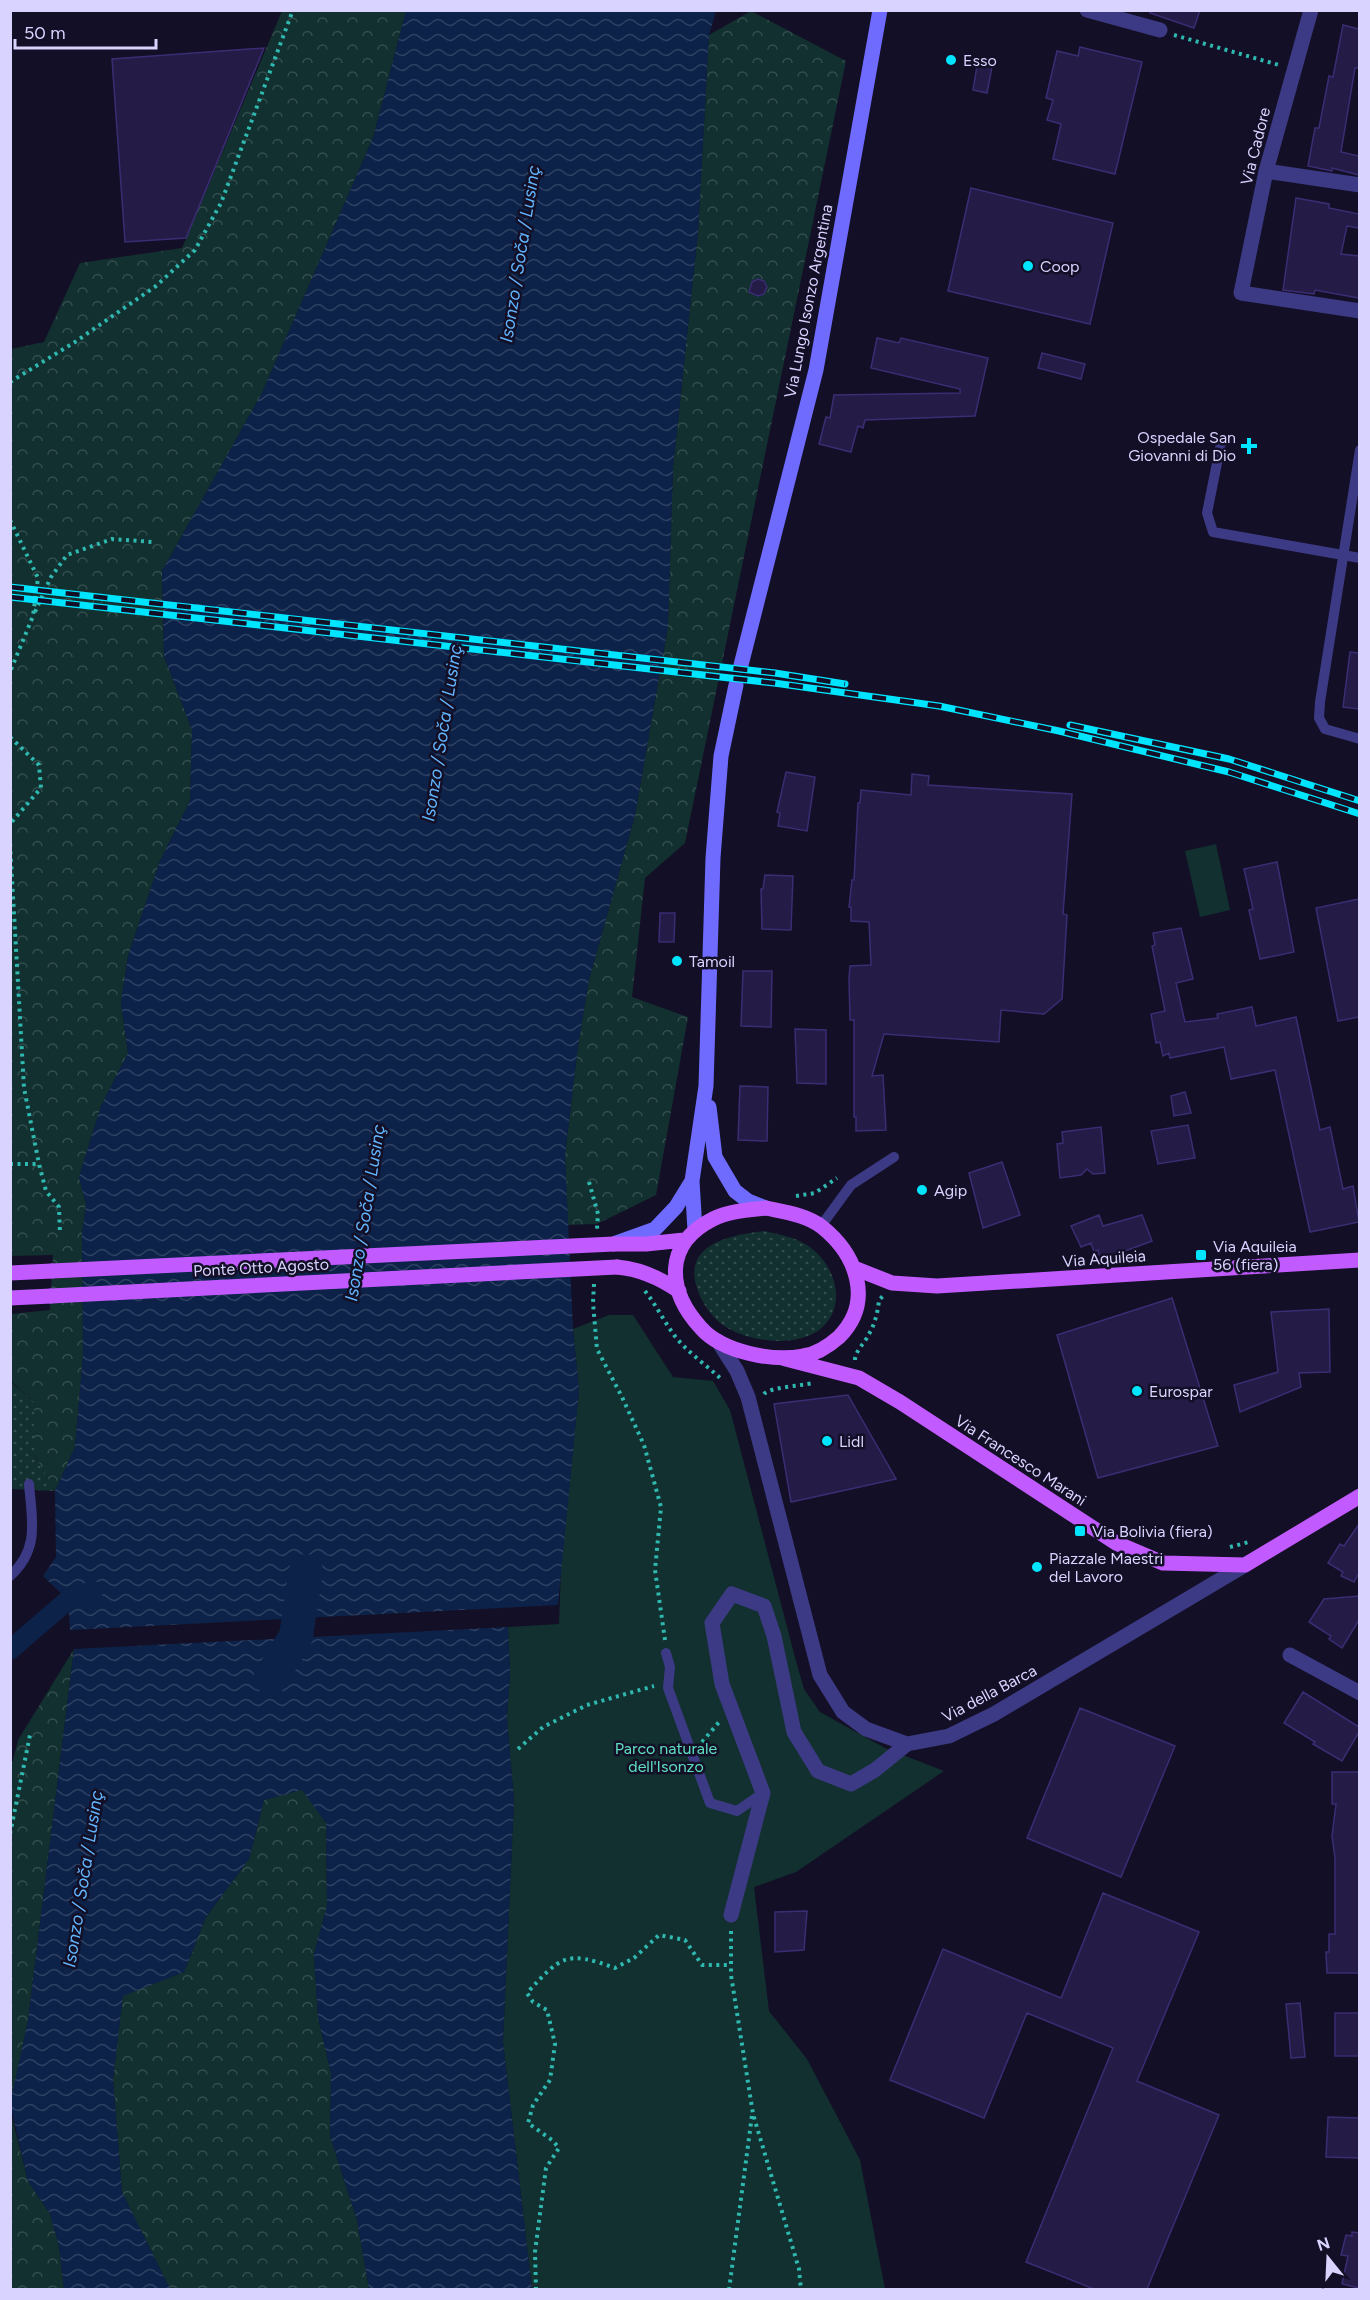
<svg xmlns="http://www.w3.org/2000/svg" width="1370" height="2300" font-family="Figtree,sans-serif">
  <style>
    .grass { fill: url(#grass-dots) }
    .forest { fill: url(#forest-crowns) }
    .park { fill: #12302f }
    .water { fill: url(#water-waves) }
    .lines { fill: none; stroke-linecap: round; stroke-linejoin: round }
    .canal { stroke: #0c2248; stroke-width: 20 }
    .river { stroke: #0c2248; stroke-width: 34 }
    .building { fill: #241b47; stroke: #3b2d73; stroke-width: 1.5 }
    .path { stroke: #2fb8b0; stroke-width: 4; stroke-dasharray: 3 4.5; stroke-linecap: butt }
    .lane { stroke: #3d3a85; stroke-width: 10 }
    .street { stroke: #3d3a85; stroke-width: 15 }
    .secondary { stroke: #6f6bff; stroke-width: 15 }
    .primary { stroke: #c25bff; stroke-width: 15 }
    .rail-casing { stroke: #00e5ff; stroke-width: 7 }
    .rail { stroke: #130f26; stroke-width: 4.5; stroke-dasharray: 14; stroke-linecap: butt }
    .primary-bridge { stroke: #c25bff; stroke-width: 15 }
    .poi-dot { fill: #00e5ff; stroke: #130f26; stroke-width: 2 }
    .labels { text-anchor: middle; stroke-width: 5; stroke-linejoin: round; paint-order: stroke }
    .poi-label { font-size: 16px; fill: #d9d4ff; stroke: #130f26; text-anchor: start }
    .street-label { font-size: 16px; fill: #d9d4ff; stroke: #130f26 }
    .park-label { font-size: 16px; fill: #5fe0c0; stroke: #130f26 }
    .water-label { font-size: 18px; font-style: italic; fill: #62b6ff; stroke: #130f26 }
  </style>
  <defs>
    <pattern id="grass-dots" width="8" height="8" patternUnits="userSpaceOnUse" patternTransform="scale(1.5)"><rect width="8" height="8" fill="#12302f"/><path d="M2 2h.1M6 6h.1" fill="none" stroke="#344d4e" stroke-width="1.8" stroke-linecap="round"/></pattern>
    <pattern id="forest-crowns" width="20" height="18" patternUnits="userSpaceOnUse" patternTransform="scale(1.5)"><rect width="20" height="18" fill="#12302f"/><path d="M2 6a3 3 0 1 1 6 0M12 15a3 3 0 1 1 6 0" fill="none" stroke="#344d4e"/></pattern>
    <pattern id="water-waves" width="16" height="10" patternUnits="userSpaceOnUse" patternTransform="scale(1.5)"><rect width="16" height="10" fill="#0c2248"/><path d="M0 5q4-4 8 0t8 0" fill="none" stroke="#2f4163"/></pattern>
  </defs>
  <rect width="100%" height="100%" fill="#130f26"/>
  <path class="grass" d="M764,1231c14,3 30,6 43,14 29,19 42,62 12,85 -24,18 -72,12 -96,-5 -12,-9 -22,-23 -26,-37 -15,-44 34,-53 67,-57z
    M10,1381l24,21v52l21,37 -44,-2z"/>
  <path class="forest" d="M282,11h124l-33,127 -111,255 -100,178 2,85 28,74 -2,71 -30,60 -32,95 -7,47 7,50 -27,53 -22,71 7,27 -4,30 1,121 -8,92 -20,44 -21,-37v-52l-23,-21v-67l39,-4 3,-55 -43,1 1,-907 33,-7 36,-79 102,-15z
    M751,11l95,50 -161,782 -40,35 -13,119 56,20 -32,178 -59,29 -29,1 -3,-70 13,-109 11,-66 46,-165 33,-189 5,-158 25,-236 11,-197z
    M74,1649l-46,371 -17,84v-336l7,-28z
    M303,1789l23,34 1,83 -13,48 4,64 13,55 -1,63 27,84 12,69h-199l-48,-97 -9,-113 10,-84 61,-23 22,-55 43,-58 15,-59z
    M10,2109l18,72 22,33 9,32 5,43h-53z"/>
  <path class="park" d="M1216,844l14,66 -30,7 -15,-66z
    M609,1315h24l40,62 40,4 17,29 66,251 8,28 16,23 65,36 59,23 -148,101 -42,15 15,124 38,48 53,101 25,129h-353l-29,-247 11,-241 -7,-83 3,-44 -2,-47 51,-3 2,-57 18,-177 -6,-61z"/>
  <path class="water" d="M406,11h310l-7,24 -11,197 -25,236 -5,158 -33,189 -46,165 -11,66 -13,109 8,174 6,61 -21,215 -488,25 -2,-30 -25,-24 13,-19 -1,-66 20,-44 8,-92 -1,-121 4,-30 -7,-27 22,-71 27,-53 -7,-50 7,-47 32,-95 30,-60 2,-71 -28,-74 -2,-85 100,-178 111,-255z
    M508,1627l2,47 -3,44 7,83 -11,241 29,247h-163l-12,-69 -27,-84 1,-63 -13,-55 -4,-64 13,-48 -1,-83 -24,-33 -38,10 -15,59 -43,58 -22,55 -61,24 -10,83 9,113 48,97h-106l-5,-43 -9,-32 -22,-33 -18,-77 18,-84 46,-371z"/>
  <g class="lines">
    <path class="canal" d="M10,1650l58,-50 25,-9"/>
    <path class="river" d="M271,1678l25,-42 10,-65"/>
  </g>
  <path class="building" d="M1150,10h50l-6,18 -44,-15z
    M1343,25l16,4v39h-4l-14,84 18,4v19l-27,-7v3l-24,-5 7,-38h4l10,-52 4,1z
    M1080,47l62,15 -27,112 -62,-15 8,-35 -14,-4 6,-20 -7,-2 11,-47 21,5z
    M264,48l-78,190 -61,4 -13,-183z
    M978,60l15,2 -6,31 -14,-3z
    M971,188l142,35 -23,101 -142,-33z
    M1296,198l33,6v4l30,6v14l-12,-2 -6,28 18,2v42l-44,-8 -1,4 -31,-4z
    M758,279l6,2 3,6 -3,7 -6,2 -9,-4 3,-10z
    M877,338l22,5 2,-5 87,20 -13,58 -110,4 -2,8 -5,-2 -7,26 -32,-8 7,-27 4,1 4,-23 126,-2v-4l-89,-21z
    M1042,353l43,11 -4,15 -43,-11z
    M1350,652l9,1v56l-16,-2z
    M786,772l29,5 -8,54 -29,-5 2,-13 -3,-1z
    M912,774l17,2 -1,9 144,9 -9,120 4,1 -5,84 -18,15 -43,-4 -2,32 -115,-8 -12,42 11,-1 3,55 -30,1v-14h-2v-97h-4l-1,-41 1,-13 21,-1 -2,-43 -18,-1v-14h-2l3,-27h2l4,-77h2l1,-13 50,5z
    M1277,862l17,90 -34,7 -11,-49 4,-1 -9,-40z
    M765,875l28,1 -2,54 -29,-1 -1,-40h2z
    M1359,899v118l-21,4 -22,-113z
    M660,913h15l-1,29h-15z
    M1181,928l12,51 -17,4 9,39 33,-4 -1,-4 35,-7 4,19 40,-9 24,113 10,-3 13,62 10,-3 6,36 -49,10 -35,-162 -44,9 -7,-32 -54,11 -1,-5 -6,3 -3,-14 -4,1 -5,-29 14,-3 -13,-65 3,-1 -2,-12z
    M743,971h29l-1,56 -30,-1z
    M795,1029l31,1v54l-29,-1z
    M740,1086l28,1 -1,54 -29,-1z
    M1185,1092l6,21 -17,3 -3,-20z
    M1188,1125l7,33 -37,6 -7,-33z
    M1101,1127l4,46 -12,1 -6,-5 -6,6 -21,3 -3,-34 6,-1 -1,-11z
    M1002,1162l18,53 -37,13 -14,-55z
    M1099,1215l4,11 39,-11 10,26 -43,16 -1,-3 -8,4 -2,-8 -4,2 -3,-9 -10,4 -10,-21z
    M1172,1298l46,148 -120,32 -41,-143z
    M1329,1309l1,63 -31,1 2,14 -61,25 -6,-27 44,-13 -7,-60z
    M848,1395l48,84 -105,23 -17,-98z
    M1359,1524v49l-5,9 -13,-6 2,-4 -15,-9 12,-19 4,2z
    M1359,1596v24l-17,28 -13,-9 2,-3 -22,-14 15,-23z
    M1303,1692l56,35v5l-17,29 -29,-17 2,-2 -31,-19z
    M1080,1708l95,38 -54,131 -94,-39z
    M1332,1772h27v201h-32l-1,-21h3v-18h6v-76l-3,-22 4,-32h-4z
    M1103,1893l96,39 -62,149 82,34 -72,174h-53l-68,-27 87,-214 -86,-35 -43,105 -94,-38 53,-131 118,49z
    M807,1911l-3,39 -29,2v-40z
    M1300,2003l5,54 -14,1 -5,-54z
    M1335,2013h24v43h-24z
    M1328,2117l31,1v40l-33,-1z
    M1352,2232l7,1v55l-17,-4 6,-28 -7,-1 5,-20 6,1z"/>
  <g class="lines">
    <path class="path" d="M1174,35l105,30
      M10,382l65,-40 81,-56 39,-36 26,-47 72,-193
      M10,520l28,58 -5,38 -23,56
      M35,612l16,-35 16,-22 45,-16 41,3
      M10,737l29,28 2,23 -31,36
      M10,844l14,244 15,76
      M10,1164h29l7,27 13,16 1,27
      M589,1182l9,32 -1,15
      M796,1196l19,-3 22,-15
      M594,1284l-1,19 4,46 25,48 22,48 17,62 -6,63 10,70
      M645,1291c11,14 19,30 29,44 13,17 31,29 46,43
      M855,1360c0,-9 10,-17 14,-26 6,-10 9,-23 10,-34l4,-4
      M764,1394c6,-7 37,-8 49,-11
      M1230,1547l19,-5
      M702,1742l18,-21
      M518,1749l25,-22 44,-22 67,-19
      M10,1834l20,-99
      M731,1931v44l22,139 46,155 2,21
      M536,2290l-1,-38 11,-84 13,-20 -7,-8 -24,-17 5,-18 17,-25 5,-36 -8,-34 -14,-8 -6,-9c34,-37 39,-43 88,-25l19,-10 25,-23 26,5 17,25h29
      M729,2290l23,-175"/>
    <path class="lane" d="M1222,438l-15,75 6,19 147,26
      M1360,450l-40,252 -1,16 6,11 35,10
      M821,1226l30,-41 43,-28
      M10,1576c30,-27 22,-56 19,-92
      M666,1653l4,14 -2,21 42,115 27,8 26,-18"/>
    <path class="street" d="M1087,10l73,20
      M1311,10l-45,161 -25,122 119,18
      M1266,171l94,14
      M718,1341l19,30 11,26 72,278 23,37 23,17 41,15 42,-8 45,-22 251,-149
      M1290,1655l70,38
      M731,1915l32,-122 -41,-109 -10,-61 20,-29 32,12 10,30 20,96 24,39 33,13 24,-14 32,-26"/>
    <path class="secondary" d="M741,665l75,-295 64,-360
      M709,1107l6,50 20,34 13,10 18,7
      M695,1230l-3,-49 14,-95 7,-228 8,-102 15,-71
      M616,1243l39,-14 21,-22 16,-26"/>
    <path class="primary" d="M766,1208c18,4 41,7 56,19 35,28 52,75 17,110 -9,8 -23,17 -36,19 -30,6 -81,-4 -102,-28 -34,-37 -38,-84 12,-109 16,-8 35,-9 53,-11z
      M614,1244h32l38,-4
      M617,1267c23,2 43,11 62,24
      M854,1268l38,15 45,3 423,-26
      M10,1273l42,-2
      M10,1298l41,-2
      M782,1358l77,20 41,24 216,141 47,20 82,2 115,-69"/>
    <defs>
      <path id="rail" d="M10,587l765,86 70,11
        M10,597l764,86 165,23 120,25 170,41 131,42
        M1070,725l159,34 131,42"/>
    </defs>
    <use href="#rail" class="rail-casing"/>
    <use href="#rail" class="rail"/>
    <path class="primary-bridge" d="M52,1271l562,-27
      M51,1296l566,-29"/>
  </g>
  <g class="poi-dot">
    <circle cx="951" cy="60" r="6"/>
    <circle cx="1028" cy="266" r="6"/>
    <path d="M1246 437h6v6h6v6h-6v6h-6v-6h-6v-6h6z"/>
    <circle cx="677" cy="961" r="6"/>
    <circle cx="922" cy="1190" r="6"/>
    <rect x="1195" y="1249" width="12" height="12" rx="3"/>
    <circle cx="1137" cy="1391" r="6"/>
    <circle cx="827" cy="1441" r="6"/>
    <rect x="1074" y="1525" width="12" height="12" rx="3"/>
    <circle cx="1037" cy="1567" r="6"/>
  </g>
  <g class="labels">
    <g class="poi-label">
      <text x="963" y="66">Esso</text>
      <text x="1040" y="272">Coop</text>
      <text x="1236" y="443" text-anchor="end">Ospedale San<tspan x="1236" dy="18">Giovanni di Dio</tspan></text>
      <text x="689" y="967">Tamoil</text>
      <text x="934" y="1196">Agip</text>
      <text x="1213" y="1252">Via Aquileia<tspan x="1213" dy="18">56 (fiera)</tspan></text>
      <text x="1149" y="1397">Eurospar</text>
      <text x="839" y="1447">Lidl</text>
      <text x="1092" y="1537">Via Bolivia (fiera)</text>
      <text x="1049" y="1564">Piazzale Maestri<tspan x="1049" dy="18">del Lavoro</tspan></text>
    </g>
    <g class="street-label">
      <text transform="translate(1255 146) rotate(-76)" y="6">Via Cadore</text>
      <text transform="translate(808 301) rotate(-79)" y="6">Via Lungo Isonzo Argentina</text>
      <text transform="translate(1104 1258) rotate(-4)" y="6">Via Aquileia</text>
      <text transform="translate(261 1267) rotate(-3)" y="6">Ponte Otto Agosto</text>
      <text transform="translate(1021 1460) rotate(33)" y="6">Via Francesco Marani</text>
      <text transform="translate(989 1693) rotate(-28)" y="6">Via della Barca</text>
    </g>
    <g class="park-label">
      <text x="666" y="1754">Parco naturale<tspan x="666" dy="18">dell'Isonzo</tspan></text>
    </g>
    <g class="water-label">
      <text transform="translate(520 254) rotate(-81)" y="6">Isonzo / Soča / Lusinç</text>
      <text transform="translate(442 733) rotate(-81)" y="6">Isonzo / Soča / Lusinç</text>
      <text transform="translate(365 1213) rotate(-81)" y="6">Isonzo / Soča / Lusinç</text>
      <text transform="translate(83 1879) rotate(-81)" y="6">Isonzo / Soča / Lusinç</text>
    </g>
  </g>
  <rect width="1370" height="2300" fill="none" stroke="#d9d4ff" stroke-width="24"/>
  <g transform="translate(1328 2258) rotate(342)" stroke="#130f26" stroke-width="4.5" paint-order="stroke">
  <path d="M0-4.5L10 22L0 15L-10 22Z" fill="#d9d4ff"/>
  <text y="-9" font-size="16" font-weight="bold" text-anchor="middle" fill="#d9d4ff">N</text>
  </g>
  <path d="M15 39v9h141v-9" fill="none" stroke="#d9d4ff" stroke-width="3"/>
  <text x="24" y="39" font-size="18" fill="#d9d4ff" stroke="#130f26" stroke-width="4.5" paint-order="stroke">50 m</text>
</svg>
